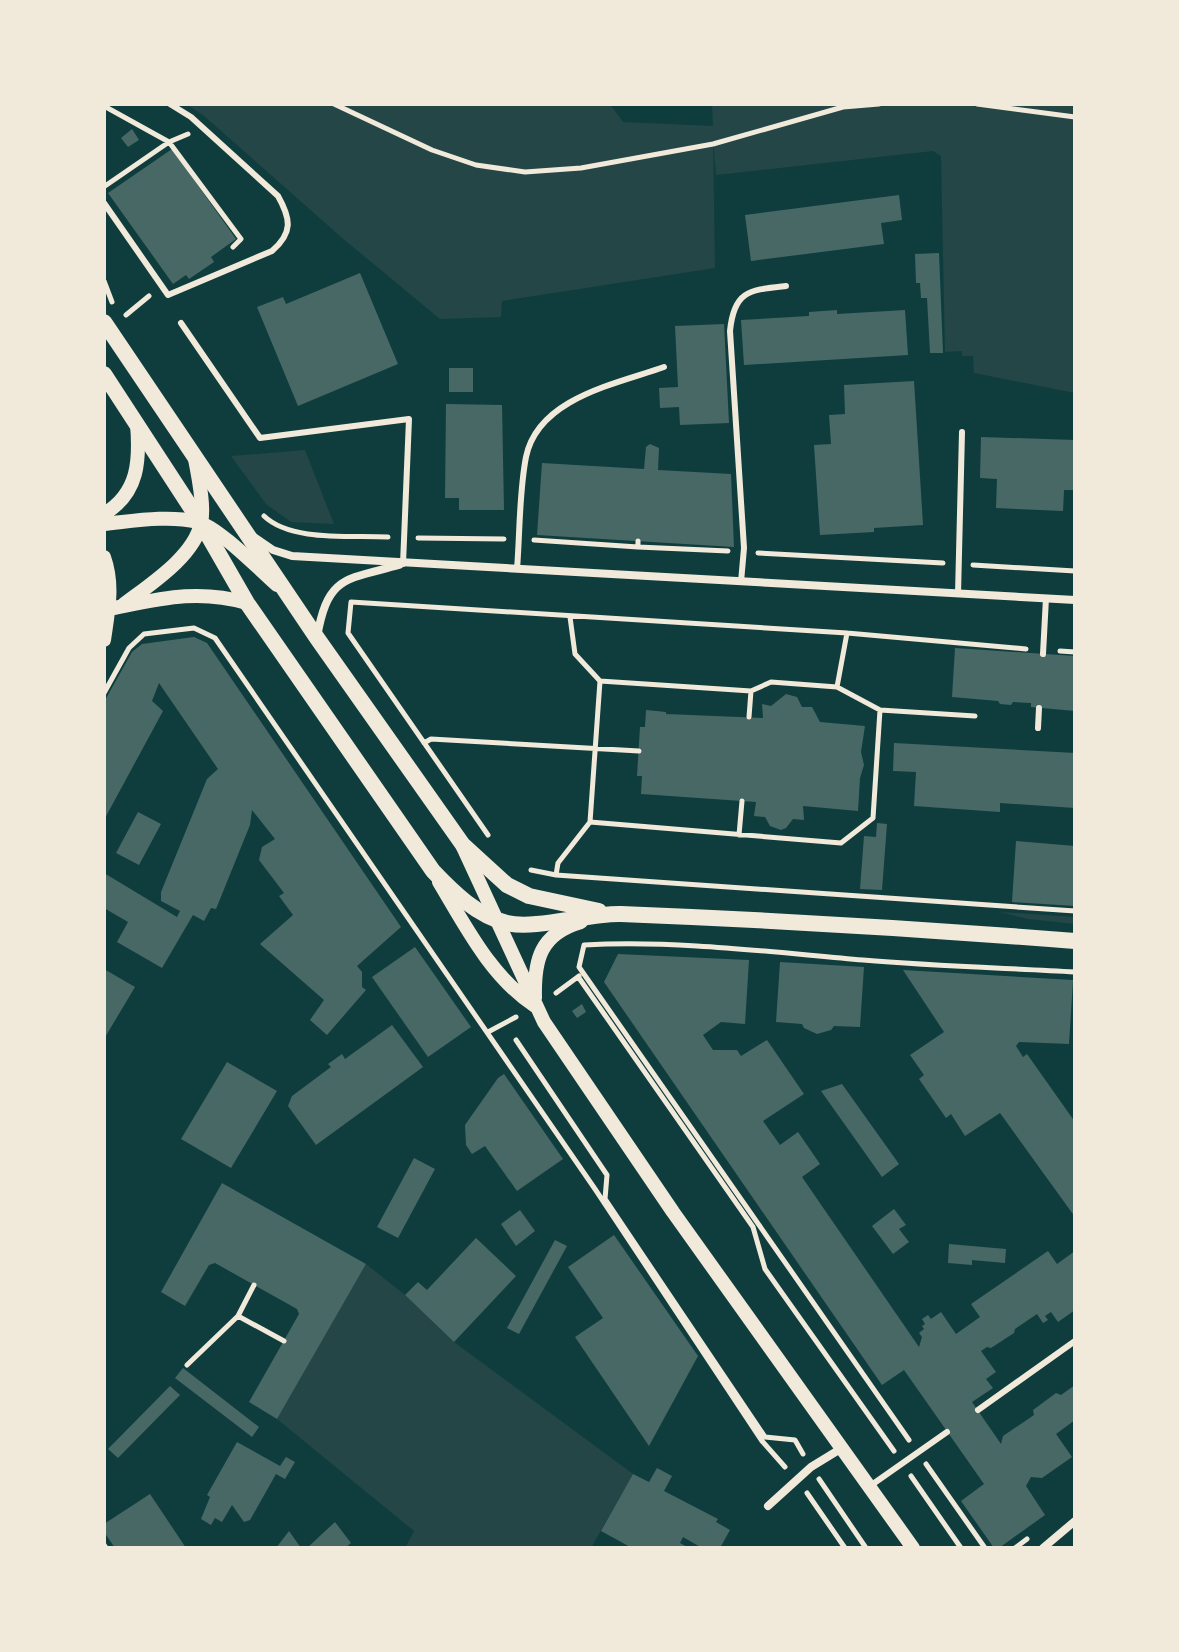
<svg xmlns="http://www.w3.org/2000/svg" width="1179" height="1652" font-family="Quicksand,sans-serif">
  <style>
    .green { fill: #244646 }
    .building { fill: #486865 }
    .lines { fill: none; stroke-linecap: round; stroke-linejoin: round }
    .path { stroke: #f1e9da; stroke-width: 5 }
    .service { stroke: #f1e9da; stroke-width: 6 }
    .minor { stroke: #f1e9da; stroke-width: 8 }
    .tertiary { stroke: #f1e9da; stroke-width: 14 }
    .secondary { stroke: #f1e9da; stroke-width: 16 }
  </style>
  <rect width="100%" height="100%" fill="#0f3d3e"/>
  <path class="green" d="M186,104h424l13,18 90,4 -1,-22h363v289l-101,-20 -1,-17h-11v-5l-17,1 -4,-196 -8,-5 -217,24 -3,-37 2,130 -213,33 -1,16 -61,2 -99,-82 -138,-122z
    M305,450l29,74 -43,-2 -25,-18 -35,-48z
    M1000,912l75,5v7l-47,-5z
    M366,1264l39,31 49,47 179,132 -42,74h-186l9,-17 -137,-112z"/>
  <path class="building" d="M132,129l7,11 -11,7 -7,-9z
    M172,149l64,90 -25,18 3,5 -25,17 -3,-4 -13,9 -65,-91z
    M899,195l3,25 -21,3 3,21 -133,17 -6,-46z
    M939,253l4,100h-13l-3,-55h-6l-1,-15h-4l-1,-29z
    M360,273l38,91 -100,42 -41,-99 26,-10 3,7z
    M837,310v4l68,-4 3,45 -164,10 -3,-45 68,-4v-4z
    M724,324l5,99 -49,2 -1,-18 -19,1 -1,-20 19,-1 -3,-61z
    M449,368h24v24h-24z
    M914,381l9,144 -49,3v4l-54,3 -6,-90 17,-1 -2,-29 16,-1 -1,-29z
    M446,404l56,1 2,105h-45v-12h-14z
    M981,437l94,3 -1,50h-10l-1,21 -67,-3 1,-29 -17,-1z
    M650,444l9,4 -1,22 73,4 3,73 -197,-12 5,-72 102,6 2,-22z
    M194,637l13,6 194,284 -44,39 5,6v15l4,3 -39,45 -17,-15 14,-20 -64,-56 33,-29 -14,-19 5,-3 -25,-33 3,-13 13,-8 -23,-29 -2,15 -34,84 -5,-1 -7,13 -11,-6 -31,53 -45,-26 11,-20 -24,-14v-35l73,44 3,-6 -19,-10v-9l46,-113 11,-10 -59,-86 -7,18 11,10 -59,109v-118l28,-50 10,-8z
    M955,648l120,8v55l-44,-4v-4l-18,-1 -2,3 -11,-1 -2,-3 -46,-4z
    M786,694l11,3 5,10h10l8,15 45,4 -4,26 3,13 -4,13 -2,33 -55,-5 1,14 -11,-1 -7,9 -5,2 -11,-4 -5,-9 -11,-1 2,-14 -115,-8 1,-18h-5l3,-49h5l1,-17 20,2v2l97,4 -1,-14 9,2z
    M894,743l181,10v55l-75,-5v9l-86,-6 2,-34 -23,-1z
    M138,812l23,12 -22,41 -23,-12z
    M877,823l10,1 -5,66 -22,-1 4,-53 12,1z
    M1016,841l59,5v60l-63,-4z
    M415,947l56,80 -43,30 -56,-80z
    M618,954l131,6 -4,64 -24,-2 -18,13 10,15h24l4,6 26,-16 37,54 -41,27 17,24 18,-13 22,32 -18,13 117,170 3,-10 -3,-4 5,-4 -2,-3 3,-2 -3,-5 6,-4 3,4 10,-7 15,22 24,-17 -9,-13 77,-53 9,13 18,-13v59l-17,12 -7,-10 -6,4 3,4 -5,3 -6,-9 -22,15 -1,4 -23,15 -4,-1 -6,4 15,21 -10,7 7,9 -21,14 29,42 2,-8 31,-21 -1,-5 23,-17 5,2 14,-10v35l-19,14 16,23 -30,21 -11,-1 -5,9 19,29 -46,33h-5l-33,-47 23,-17 -80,-114 -22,15 -278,-403z
    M780,962l84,5 -4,60 -26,-1 -3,4 -14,4 -13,-6 -2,-4 -26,-2z
    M104,969l31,18 -31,52z
    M903,970l170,10 -4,64 -50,-2 -3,4 7,11 4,-3 48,68v95l-75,-104 -35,23 -14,-22 -5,4 -27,-39 5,-4 -14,-20 34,-23z
    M582,1004l4,8 -9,6 -5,-7z
    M392,1025l31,42 -107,78 -28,-39 4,-10 39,-29 -3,-3 14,-10 3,5z
    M227,1062l50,29 -46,77 -50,-29z
    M504,1074l59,85 -46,32 -32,-45 -13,8 -6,-9 -1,-20 33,-47z
    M842,1084l57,80 -17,13 -61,-86z
    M414,1158l21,11 -37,69 -21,-11z
    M222,1183l144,81 -89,155 -28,-17 50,-88 -2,-5 -82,-46 -6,2 -24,41 -24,-14z
    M894,1209l12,16 -7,4 10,13 -16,12 -21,-28z
    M520,1210l15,21 -19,15 -15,-22z
    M614,1235l84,121 -49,90 -74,-109 28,-19 -35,-51z
    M476,1238l40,38 -62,66 -49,-47 13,-13 9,8z
    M555,1240l12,6 -48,88 -12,-6z
    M949,1244l57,5 -1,14 -33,-3v5l-24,-2z
    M183,1368l76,59 -7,10 -77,-59z
    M170,1386l10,9 -62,63 -10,-9z
    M237,1442l43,24 6,-9 9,5 -10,17 -9,-5 -26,46 -6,2 -12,-17 -10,17 -7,-4 -4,7 -10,-6 9,-22 -3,-2z
    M657,1468l15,8 -8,15 54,28 -2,3 14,8 -10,18h-18l-19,-11 -3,6 9,5h-57l-31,-17 32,-57 16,8z
    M150,1494l36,54h-71l-11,-16v-8z
    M335,1522l16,21 -6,5h-38z
    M289,1531l12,17h-25z"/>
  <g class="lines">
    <path class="path" d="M334,104l98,46 44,15 49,7 56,-4 132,-24 130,-37 36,-3
      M977,104l98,13
      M104,106l65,36 19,-8
      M105,186l64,-44 72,97 -8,8
      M104,281l8,21
      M126,315l23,-19
      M264,516c27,26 87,19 124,21
      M418,538l86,1
      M534,540l104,7
      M638,541v6l90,4
      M758,553l185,10
      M973,565l102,6
      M570,617l5,37 25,27
      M1060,651l15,1
      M837,687l10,-54
      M104,693l25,-45 15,-14 50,-6 21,10 380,551 167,252 23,26
      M880,710l95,6
      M749,717l2,-26
      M424,743l7,-4 208,12
      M488,835l-140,-202 3,-31 496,31 179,16
      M739,835l3,-34
      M531,870l25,5 519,36
      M556,875l2,-12 32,-41 10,-141 151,10 20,-9 66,5 43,23 -7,108 -32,25 -251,-21
      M579,978l174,249 12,42 129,182
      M556,993l23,-17
      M488,1032l28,-15
      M516,1040l91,135 -2,24 160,238 30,3 8,14
      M238,1316l46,25
      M187,1365l51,-49 16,-31
      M909,1440l-330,-473 5,-22c92,-5 186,7 279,15 70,6 141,8 212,12
      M926,1464l59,84
      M911,1476l50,72
      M819,1479l47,69
      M807,1493l38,55
      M104,1545l2,3
      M1015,1548l12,-9"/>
    <path class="service" d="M104,203l64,92 104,-44c21,-18 19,-32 6,-55l-87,-79 -21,-13
      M181,323l79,115 149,-19 -6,145
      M517,569c3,-37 2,-76 9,-112 12,-59 90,-73 138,-90
      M741,582l3,-34 -14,-217c4,-41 20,-41 56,-45
      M958,594l4,-162
      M1043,654l3,-56
      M1038,728l1,-20
      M978,1410l97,-69
      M870,1486l77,-54"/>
    <path class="minor" d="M254,537l19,13 19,6 783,44
      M317,637c11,-61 27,-57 82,-72
      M768,1506l43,-39 31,-19
      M1043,1548l32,-27"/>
    <path class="tertiary" d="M104,514c35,-21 36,-54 33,-90
      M104,524c30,-3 64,-9 94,-2 20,5 62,48 79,63
      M104,557c10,28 4,55 0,83
      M123,605c26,-20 71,-48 78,-82 4,-17 -3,-47 -6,-64
      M104,610c52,-10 91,-22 143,-7
      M463,847l81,175 129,190 240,336
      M439,882c27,45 52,95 96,124
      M535,998c-1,-38 5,-64 46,-76"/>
    <path class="secondary" d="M104,322l213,316 146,207 44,40 22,11 70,15
      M104,374l97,149 46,80 186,268c20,21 44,45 74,52 28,7 82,-10 114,-9 152,6 303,15 454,27"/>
  </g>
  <rect width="1179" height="1652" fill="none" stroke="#f1e9da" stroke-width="212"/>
</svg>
